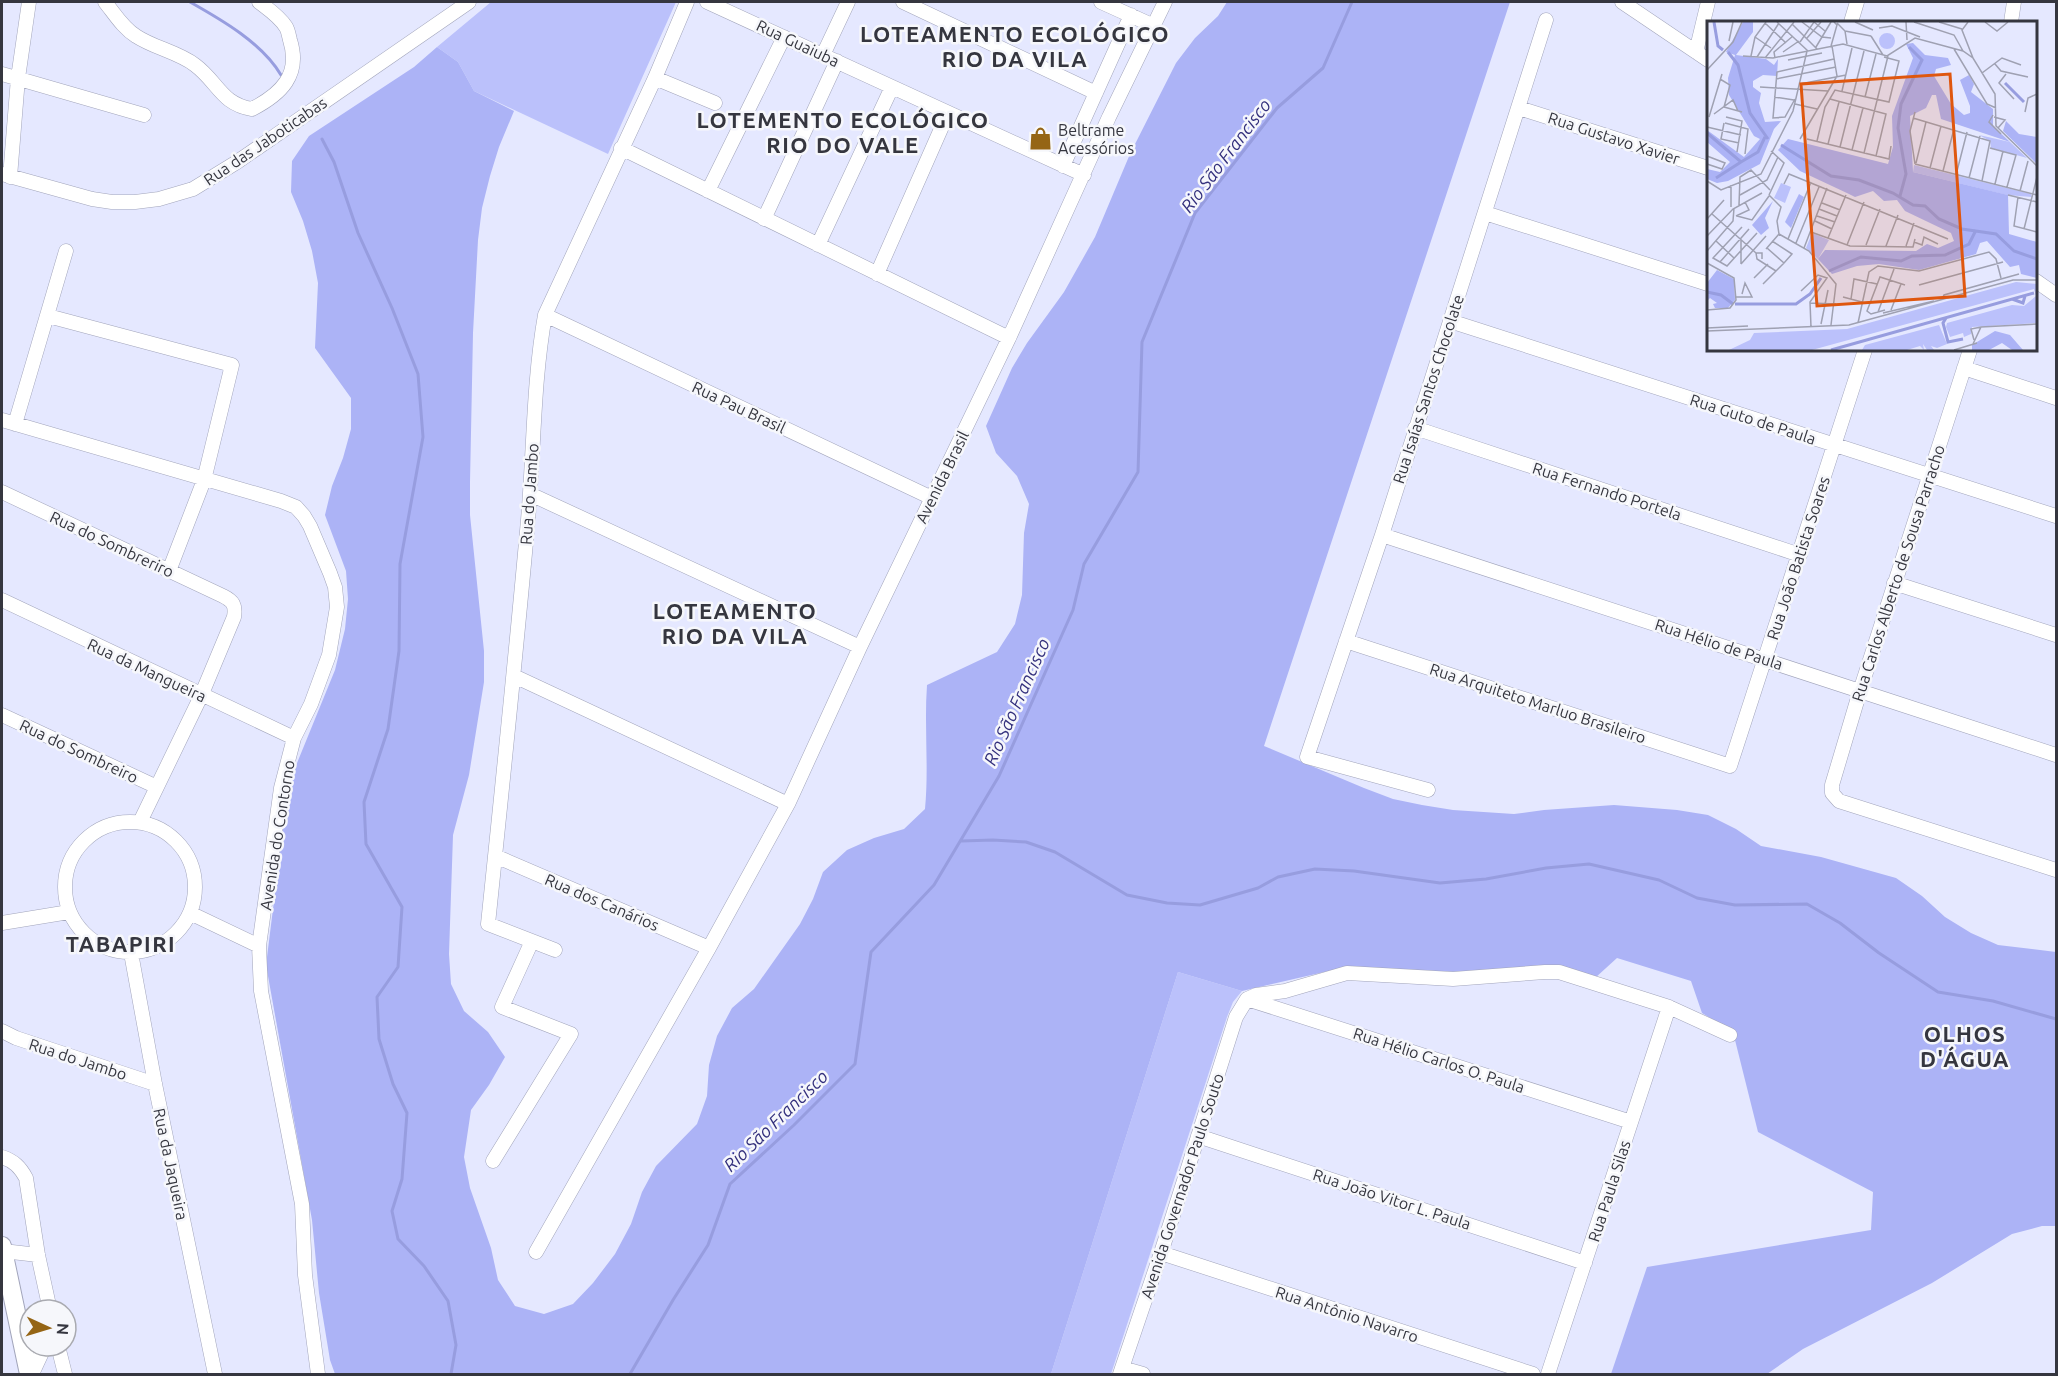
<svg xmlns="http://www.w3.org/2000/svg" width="2058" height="1376" font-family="Ubuntu,sans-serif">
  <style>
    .green { fill: #bbc1fb }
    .forest { fill: #acb3f6 }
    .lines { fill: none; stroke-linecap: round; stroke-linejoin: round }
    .stream { stroke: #979ddf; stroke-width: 3 }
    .minor-casing { stroke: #a2a5bb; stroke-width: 15 }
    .major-casing { stroke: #a2a5bb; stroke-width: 20 }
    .minor { stroke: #fff; stroke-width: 14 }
    .major { stroke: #fff; stroke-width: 18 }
    .labels { text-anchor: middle; stroke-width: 5; stroke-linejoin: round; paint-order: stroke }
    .street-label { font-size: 16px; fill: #35363f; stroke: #f6f7fb }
    .poi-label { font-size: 16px; fill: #35363f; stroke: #f6f7fb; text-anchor: start }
    .water-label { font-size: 18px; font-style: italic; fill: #33307d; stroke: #f6f7fb }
    .district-label { font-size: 22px; font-weight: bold; letter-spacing: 1.5px; fill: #35363f; stroke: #f6f7fb }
    .inset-river { fill: none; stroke: #979ddf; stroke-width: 3 }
    .inset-road { fill: none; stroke: #9fa1b2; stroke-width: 1.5 }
    .view { fill: #df570f; fill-opacity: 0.15; stroke: #df570f; stroke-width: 3 }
    .inset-edge { fill: none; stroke: #35363f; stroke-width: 3 }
  </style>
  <rect width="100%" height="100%" fill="#e5e8ff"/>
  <path class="green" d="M491,2h185l-68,152 -134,-63 -16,-29 -21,-15z
    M1178,972l64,19 -9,11 -6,15 -116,357h-60z"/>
  <path class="forest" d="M1227,2h283l-246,744 100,42 29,11 29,6 31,5 61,4 30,-4 70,-5 63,5 31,5 28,14 25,17 60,11 75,21 26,18 23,21 26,16 27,12 58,7v274h-14l-30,8 -80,49 -129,66 -36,25h-156l36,-107 224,-37 2,-38 -115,-60 -25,-100 -31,-19 -11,-32 -74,-23 -22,20 -249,-11 -104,24 -64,-19 -127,402h-716l-5,-14 -11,-67 -7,-73 -46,-255 20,-160 9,-37 40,-98 10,-41 3,-30 -2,-28 -21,-56 7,-29 11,-28 8,-29v-31l-36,-50 3,-65 -6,-32 -9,-30 -12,-29 1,-31 17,-25 105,-69 23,-20 21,15 16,29 40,20 -15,36 -9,29 -8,32 -4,32 -5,93 -3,149v33l14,136v31l-15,93 -16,60 -4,119 2,30 13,27 24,21 17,25 -16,28 -18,25 -7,47 6,31 21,60 7,32 17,26 29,8 29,-10 20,-21 22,-29 16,-30 11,-32 14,-26 41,-42 10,-28 2,-31 8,-29 15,-28 22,-19 46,-65 13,-25 10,-27 24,-22 27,-12 30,-9 21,-20c4,-42 -1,-83 2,-124l70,-33 18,-28 7,-29 2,-62 5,-29 -12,-28 -21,-23 -10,-27 26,-58 15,-25 37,-51 31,-55 35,-83 46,-91 19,-25 23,-22z"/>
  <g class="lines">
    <path class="stream" d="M190,2c32,18 72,41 91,73
      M322,139l12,23 24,71 34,75 26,66 5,63 -23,127 -1,87 -11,78 -24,73 2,42 36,63 -4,60 -21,30 2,42 14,45 14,29 -5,66 -10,32 6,28 26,27 24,35 8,44 -5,29
      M961,841l32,-1 33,2 29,10 72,43 40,8 33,2 58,-17 20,-11 37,-8 39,2 86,12 46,-4 60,-11 43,-4 70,16 38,18 38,7 72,-1 33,19 39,30 59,39 55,9 63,18
      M630,1374l43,-74 35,-55 22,-61 64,-59 61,-61 16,-112 63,-67 65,-109 74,-166 11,-46 54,-92 4,-130 53,-129 82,-105 46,-40 29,-66"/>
    <defs>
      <path id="minor" d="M105,2c9,11 18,26 31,34 18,12 42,16 59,29 23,17 26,39 57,44 29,-15 49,-34 38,-69 -1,-4 -2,-10 -4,-13 -7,-11 -18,-18 -27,-25
        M707,2l377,173
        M903,2l193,91
        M1101,2l53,24
        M1622,2l86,58
        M1851,22l6,-20
        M2011,22l3,-20
        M1696,52l12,-50
        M823,55l25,-53
        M2,74l142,41
        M655,78l60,25
        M1519,108l189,60
        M621,148l388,190
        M1063,166l68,-151
        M2,174l90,25 20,3h23l24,-3 34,-10 44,-27 232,-160
        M10,177l8,-99 11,-76
        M708,191l76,-154
        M1485,213l223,71
        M764,219l73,-158
        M818,245l74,-158
        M877,274l71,-161
        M2036,281l20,14
        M545,315l387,183
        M48,316l184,49 -28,115 -35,91
        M1450,321l606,195
        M1970,350l-110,341 -28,94v8l7,8 217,69
        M1964,368l92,30
        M2,420l279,81 15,6 8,9 6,10 20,47 5,14 2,20 -8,48 -18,49 -17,34 -13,50 -22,158 2,45 41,213 3,71 13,99
        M15,424l51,-173
        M1415,428l385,127
        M2,492l221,104c10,5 13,9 11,21l-33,79 -61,126
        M530,494l330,153
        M1382,535l674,220
        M1894,583l162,52
        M2,600l292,138
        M1346,641l384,125 135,-416
        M514,676l274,128
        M2,715l155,72
        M1428,790l-121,-33 75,-222 164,-515
        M65 887a65 65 0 1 1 130 0a65 65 0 1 1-130 0Z
        M495,856l214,92
        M190,913l69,33
        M2,923l67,-11
        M555,950l-67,-26c14,-135 28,-269 40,-404 6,-69 5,-137 17,-205l110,-237 32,-76
        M131,953l24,131 60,290
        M1247,999l9,-4 29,-4 62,-18 106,6 92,-7h14l110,35 61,28
        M1247,999l384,123
        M2,1031l14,7 139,46
        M1198,1136l387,127
        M2,1157c12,4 18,10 24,21l12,77 12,55
        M493,1161l78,-127 -69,-27 30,-66
        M3,1251l35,4
        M536,1252l173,-304 79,-144 72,-157 149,-309 100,-221 56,-115
        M1161,1253l372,121
        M58,1346l7,28
        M1122,1368l21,6
        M32,1374l13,-28
        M1120,1374l41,-121 75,-236 11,-18
        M1548,1374l121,-367"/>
      <path id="major" d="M2,1246l27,128"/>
    </defs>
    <use href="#minor" class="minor-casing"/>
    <use href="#major" class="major-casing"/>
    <use href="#minor" class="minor"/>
    <use href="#major" class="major"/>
  </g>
  <defs>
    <symbol id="shop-bare" viewBox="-9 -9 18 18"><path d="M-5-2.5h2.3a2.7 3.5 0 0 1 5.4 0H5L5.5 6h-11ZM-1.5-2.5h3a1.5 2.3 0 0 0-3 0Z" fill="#956515" stroke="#f6f7fb" stroke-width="2.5" paint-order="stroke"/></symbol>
  </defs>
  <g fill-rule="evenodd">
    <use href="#shop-bare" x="1024" y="122" width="33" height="33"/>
  </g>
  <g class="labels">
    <g class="street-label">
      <text transform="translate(798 43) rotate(25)" y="6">Rua Guaiuba</text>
      <text transform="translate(1614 138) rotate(18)" y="6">Rua Gustavo Xavier</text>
      <text transform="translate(265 141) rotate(-34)" y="6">Rua das Jaboticabas</text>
      <text transform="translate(1428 389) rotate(-72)" y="6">Rua Isaías Santos Chocolate</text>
      <text transform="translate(739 407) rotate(25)" y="6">Rua Pau Brasil</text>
      <text transform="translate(1753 419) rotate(18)" y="6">Rua Guto de Paula</text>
      <text transform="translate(942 477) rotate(-64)" y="6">Avenida Brasil</text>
      <text transform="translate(1607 491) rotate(18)" y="6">Rua Fernando Portela</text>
      <text transform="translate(529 494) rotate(-86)" y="6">Rua do Jambo</text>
      <text transform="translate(112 544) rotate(25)" y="6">Rua do Sombreriro</text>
      <text transform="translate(1798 558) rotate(-72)" y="6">Rua João Batista Soares</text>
      <text transform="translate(1898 573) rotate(-72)" y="6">Rua Carlos Alberto de Sousa Parracho</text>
      <text transform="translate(1719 644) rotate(18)" y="6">Rua Hélio de Paula</text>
      <text transform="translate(147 670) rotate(25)" y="6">Rua da Mangueira</text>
      <text transform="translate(1538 703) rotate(18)" y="6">Rua Arquiteto Marluo Brasileiro</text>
      <text transform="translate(79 751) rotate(25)" y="6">Rua do Sombreiro</text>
      <text transform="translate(277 835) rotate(-81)" y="6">Avenida do Contorno</text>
      <text transform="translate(602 902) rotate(23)" y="6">Rua dos Canários</text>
      <text transform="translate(78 1059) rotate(18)" y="6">Rua do Jambo</text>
      <text transform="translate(1439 1060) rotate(18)" y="6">Rua Hélio Carlos O. Paula</text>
      <text transform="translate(171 1164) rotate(78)" y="6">Rua da Jaqueira</text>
      <text transform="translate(1182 1186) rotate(-72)" y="6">Avenida Governador Paulo Souto</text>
      <text transform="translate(1609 1191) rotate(-72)" y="6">Rua Paula Silas</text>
      <text transform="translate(1392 1199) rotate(18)" y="6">Rua João Vitor L. Paula</text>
      <text transform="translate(1347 1314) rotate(18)" y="6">Rua Antônio Navarro</text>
    </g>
    <g class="poi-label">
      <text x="1058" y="136">Beltrame<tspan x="1058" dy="18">Acessórios</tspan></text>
    </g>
    <g class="water-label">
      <text transform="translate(1226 156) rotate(-53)" y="6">Rio São Francisco</text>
      <text transform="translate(1017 702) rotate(-66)" y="6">Rio São Francisco</text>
      <text transform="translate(776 1121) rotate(-44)" y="6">Rio São Francisco</text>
    </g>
    <g class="district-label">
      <text x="1015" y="42">LOTEAMENTO ECOLÓGICO<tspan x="1015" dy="25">RIO DA VILA</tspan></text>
      <text x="843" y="128">LOTEMENTO ECOLÓGICO<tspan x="843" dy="25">RIO DO VALE</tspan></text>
      <text x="735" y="619">LOTEAMENTO<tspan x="735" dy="25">RIO DA VILA</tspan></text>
      <text x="121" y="952">TABAPIRI</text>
      <text x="1965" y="1042">OLHOS<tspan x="1965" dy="25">D'ÁGUA</tspan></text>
    </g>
  </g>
  <g transform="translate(1707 21)">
    <rect width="330" height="330" fill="#e5e8ff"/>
    <path d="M172 20a8 8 0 1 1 16 0a8 8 0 1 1-16 0ZM272,114l31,7 17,16 -36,-10 -1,-7zM207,144l117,29 1,3 -25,-2 -94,-23zM74,162l10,4 -6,16 -11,-5zM105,212l17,7 -11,19 -12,-11zM309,261l21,2v39l-65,4 -1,7 -7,3 -1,-4 -13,4 -4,-10 1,-4 65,-18 12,1 12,-10 -2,-7 -222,61h-83l21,-10 4,-7 93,-4zM232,304l8,19 -10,4 -6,-2 3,4h-7l-4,-6 1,6 -4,-4 -13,4h-45l3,-5z" fill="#bbc1fb"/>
    <path d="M36,1h10v10l-17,23 30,4 8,6 4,-6 -1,17 -14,-1 -10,6v6l8,6 -2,10 6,19 16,-1 -7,8 -14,35 -32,17 -11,2 -10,-4v-10l13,3 10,-10 -23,-20v-12l37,27 16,-18 -6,-3 -25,-41 -1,-17 7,-23 -9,-3zM206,22l12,12 23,3 3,7 -15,4 -2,7 17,28 13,11 6,-2v-7l-10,-26 9,-5 5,9 -3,8 22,17v17l17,16 -69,-23 -5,-24h-4l-6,13 -16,8 3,56 95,23 1,39 28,8v36l-16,-4 -2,-9 -9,2 -23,-26 -7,2 -4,11 -57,16 -40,-6 -22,2 -25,8 -14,-15 7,-9 91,1 11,-7 11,4 16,-7 -3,-8 -46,-22 -8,-11 -13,1 -11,-10 -18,6 -6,-3 -49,-23 -22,-21 10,-11 100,25 5,-17 -1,-31 21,-58 -7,-14zM299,100l13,13 18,3v27l-34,-33zM92,173l5,3 -13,31 -6,-6zM66,180l-8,17 4,10 -8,7 -9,-10zM10,249l17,9 1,21 -7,8h-13l-2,-4 4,-1 -7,-5 -3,3v-18zM288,310l15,4 13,15h-11l-10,-7 -13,7h-17v-5z" fill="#acb3f6"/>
    <path class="inset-river" d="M7,1l4,24 5,4M21,31l10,13 12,48 18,26M298,62l19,19M0,112l34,29 17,-10 7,-15M74,124l50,31 28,4 34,13 20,12 12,1 14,13 23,10 34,5 18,17 23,8M9,157l25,-16M193,175l6,-22 -8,-46 3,-24 21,-44 -13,-13M122,250l32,-14 40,4 11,-5 33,-1 24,-11 7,-14M0,271l14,3 12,9M305,278l11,4 2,-7M28,283h61l14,-10 11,-16M239,297l-3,5 5,19 15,-3M124,329l203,-57"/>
    <path class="inset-road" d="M70,1l31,29M95,1l20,15 9,1M148,1l18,8M199,1l1,18M207,1l40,13 9,16M232,1l23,7M261,1l-6,8 11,28M278,1l12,9 11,-9M58,2l21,20M130,2l8,8 2,13M85,3l25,25M172,7l13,-2 28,11M138,10l26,5M164,15l12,19M48,16l16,11M100,17l14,-16M22,20l4,-19M93,21l14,-20 11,9M124,25l6,-21 -3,-3M109,26l15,-25M247,28l33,55 9,4M76,31l16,-11M36,35l30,2 70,-14 44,12 28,-18 48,13 10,7 22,36 1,32 41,40M44,35l4,-19 11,-15M50,36l22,-34M58,37l29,-36M68,37l-1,-6 19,-16M81,39l34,-7M288,43l6,7 27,6M0,49l26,-28 9,-20M275,52l20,-15 19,7M299,53l-7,9 15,16M13,58l10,6 -6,22M69,58l60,-12M93,63l46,-9M53,66l68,4M135,70l10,-43M67,76l20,3M158,76l11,-43M88,78l-10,18 -12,1 4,-46 57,-13M123,78l56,15 -10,42M88,83l22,5M17,86l18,5M318,91l3,-14 9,-4M7,93l19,-14 5,11M286,94l-4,7 12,12M2,96l13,-43M19,96l16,4 -5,31M287,96l11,3 -7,8M206,97l77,23 -8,40M17,102l-3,16 18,4M18,102l23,6 -3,25M0,106l34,8M93,118l37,-63 -5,-30M100,118l82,20 2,-13M110,120l8,-34 10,-17 54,12 10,-41 -15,-4M121,123l11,-42M133,126l24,-96M283,127l26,7 -9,32M145,129l11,-42M157,132l24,-97M0,135l18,7 -3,6 -15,-5M209,142l10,-41M208,143l122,31M208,143l-5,-33 5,-19M223,147l11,-42M236,150l11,-42M249,154l11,-43M262,157l11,-42M0,160l14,9 40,-16 32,-63 14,-60M77,163l5,-10 159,65M288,163l8,-33M313,170l8,-30M33,174l27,-15 11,-23M62,174l15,-32 -13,-12M62,174l12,12 -4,14 2,13M301,174l29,7M311,176l-4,29 23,6M115,182l18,7M32,184l1,-28 11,-7 19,20M24,186v-22M112,188l18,7M5,193l44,39M29,195l13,-6 -4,-8M30,195l15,4 17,-24M110,195l18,6M0,198l17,-19M108,200l17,8M35,206l-29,31 14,8 30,-33M317,208l13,-52M104,211l39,14 63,1 2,-8M72,213l30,17 27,33 -5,41M0,215l26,-27 29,-16M121,217l18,-43M81,218l23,-57M9,220l18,17M207,221l8,3 2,-8 14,7M89,222l23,-56M140,224l17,-43M159,224l14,-36M179,225l12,-31M199,225l8,-23M60,227l17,15 8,-9 -20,-13M97,227l23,-60M59,228l13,-15M0,230l26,-30 1,-13M55,238v-6h-6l1,6 19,12M13,241l29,-33M0,242l27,15 2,22 -6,8 -23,2M34,243l25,-28M34,243v-24M47,257l14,-14M56,263l21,-21M212,264l84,-23M94,270l17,-16 9,3 -17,24 1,25M29,276h16l-7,-14 -3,11M136,276l19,5M144,278l3,-20 23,5M235,278l2,-4 75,-21M103,282l26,1M178,289l-14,4 -4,-3 13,-34 25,8M184,289l10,-26M171,291l16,-43M176,292l51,-12M151,302l11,-51 9,-6 41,5 70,-19 7,7 5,19M114,303l7,-34M0,307l41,-2M0,310l142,-6 164,-45h24M267,319l-3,-11 10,-2M266,323l8,-17 56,-3M247,329l23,-7"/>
    <path class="view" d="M243,53l15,222 -148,10 -16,-222z"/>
    <rect width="330" height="330" class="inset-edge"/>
  </g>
  <rect width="2058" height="1376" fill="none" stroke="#35363f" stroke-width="6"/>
  <g transform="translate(48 1328) rotate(94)"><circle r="28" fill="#f6f7fb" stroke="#a9aab0" stroke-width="1.5"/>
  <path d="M0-4.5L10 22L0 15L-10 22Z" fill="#956515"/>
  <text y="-9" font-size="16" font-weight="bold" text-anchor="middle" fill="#35363f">N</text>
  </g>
</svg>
